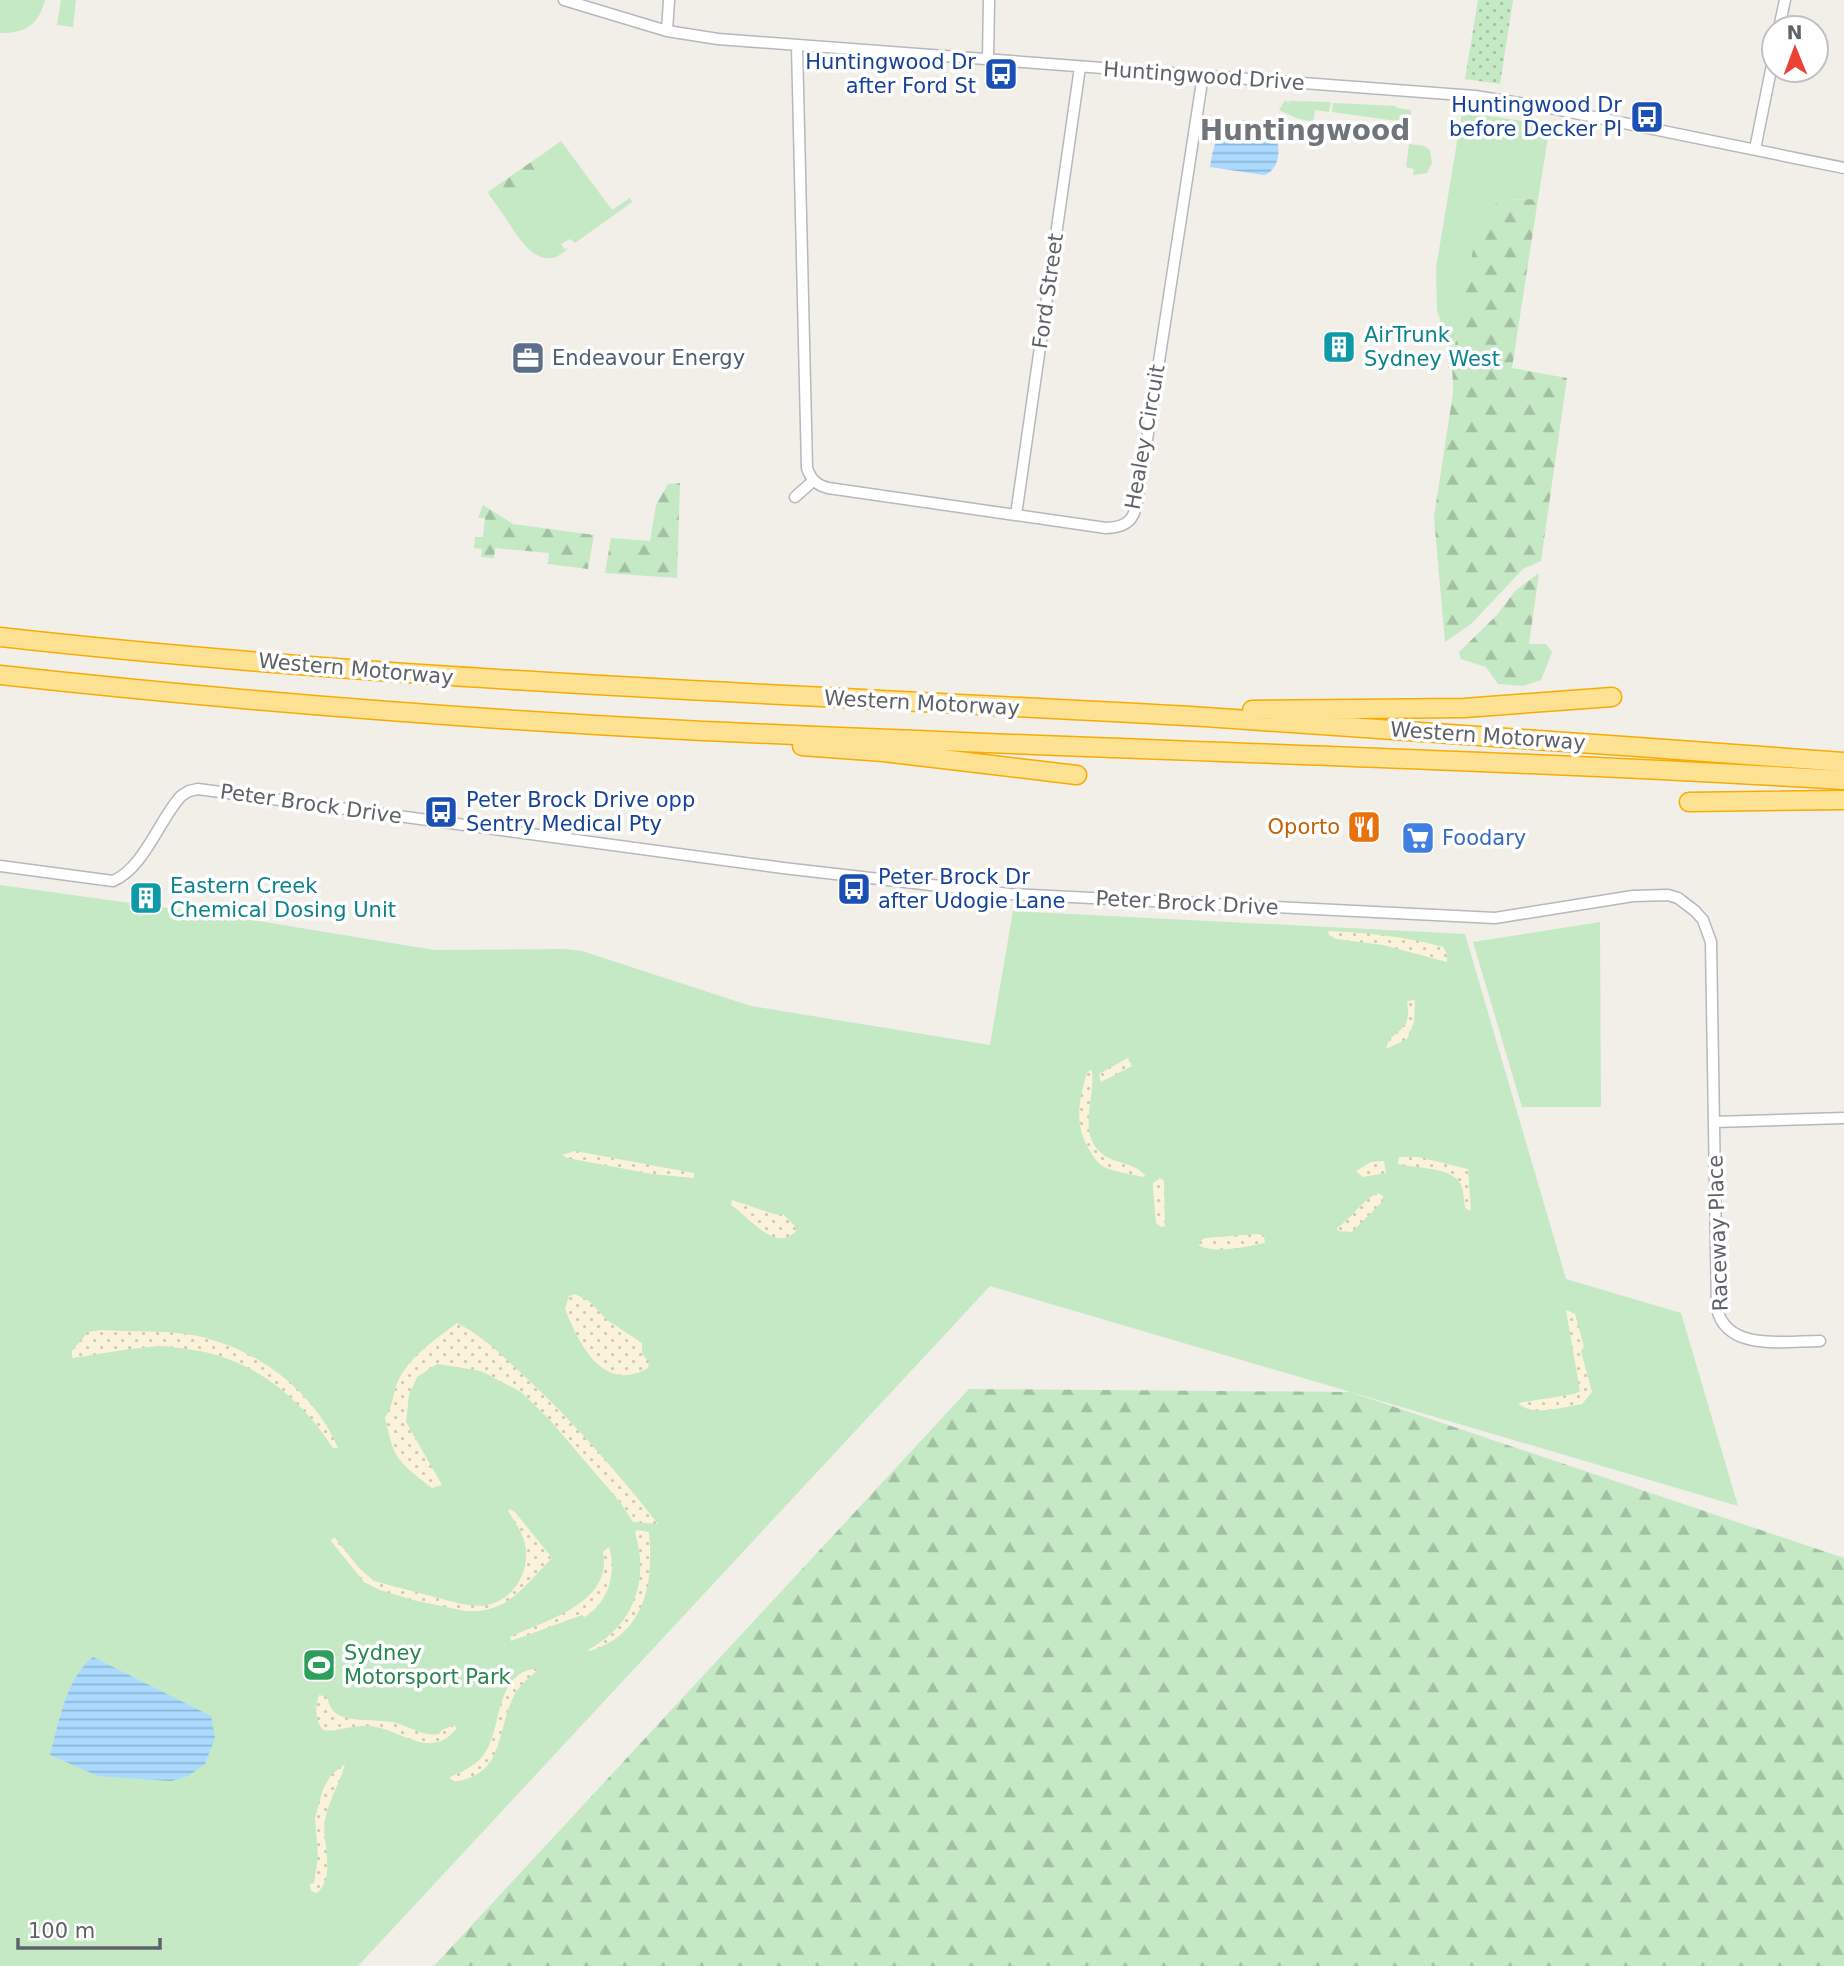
<svg xmlns="http://www.w3.org/2000/svg" width="1844" height="1966" font-family="'DejaVu Sans',sans-serif">
  <style>
    .green { fill: #c5e8c5 }
    .forest { fill: url(#forest-firs) }
    .sand { fill: url(#sand-dots) }
    .park { fill: url(#park-dots) }
    .water { fill: url(#water-rules) }
    .lines { fill: none; stroke-linecap: round; stroke-linejoin: round }
    .street-casing { stroke: #b5b8bc; stroke-width: 13 }
    .highway-casing { stroke: #f9ab00; stroke-width: 21 }
    .street { stroke: #fff; stroke-width: 10 }
    .highway { stroke: #fde293; stroke-width: 18 }
    .labels { text-anchor: middle; stroke-width: 7; stroke-linejoin: round; paint-order: stroke }
    .transit-label { font-size: 21px; fill: #164399; stroke: #fff; text-anchor: end }
    .street-label { font-size: 21px; fill: #5f6368; stroke: #fff }
    .culture-label { font-size: 21px; fill: #0d838f; stroke: #fff; text-anchor: start }
    .service-label { font-size: 21px; fill: #4e5e75; stroke: #fff; text-anchor: start }
    .food-label { font-size: 21px; fill: #c56008; stroke: #fff; text-anchor: end }
    .shop-label { font-size: 21px; fill: #366cbe; stroke: #fff; text-anchor: start }
    .leisure-label { font-size: 21px; fill: #27864d; stroke: #fff; text-anchor: start }
    .district-label { font-size: 28px; font-weight: bold; fill: #70757a; stroke: #fff }
  </style>
  <defs>
    <pattern id="forest-firs" width="22" height="20" patternUnits="userSpaceOnUse" patternTransform="scale(1.75)"><rect width="22" height="20" fill="#c5e8c5"/><path d="M5 1l3.5 6h-7zM16 11l3.5 6h-7z" fill="#a3c0a4"/></pattern>
    <pattern id="sand-dots" width="8" height="8" patternUnits="userSpaceOnUse" patternTransform="scale(1.75)"><rect width="8" height="8" fill="#fbf3d9"/><path d="M2 2h.1M6 6h.1" fill="none" stroke="#cec8b4" stroke-width="1.8" stroke-linecap="round"/></pattern>
    <pattern id="park-dots" width="8" height="8" patternUnits="userSpaceOnUse" patternTransform="scale(1.75)"><rect width="8" height="8" fill="#c5e8c5"/><path d="M2 2h.1M6 6h.1" fill="none" stroke="#a3c0a4" stroke-width="1.8" stroke-linecap="round"/></pattern>
    <pattern id="water-rules" width="6" height="5" patternUnits="userSpaceOnUse" patternTransform="scale(1.75)"><rect width="6" height="5" fill="#aadaff"/><path d="M0 2.5h6" fill="none" stroke="#8eb4d2"/></pattern>
  </defs>
  <rect width="100%" height="100%" fill="#f1efe8"/>
  <path class="green" d="M0,0h45c-7,26 -20,33 -45,33z
    M61,0h15l-3,27 -16,-2z
    M1285,100l8,6 -5,-5 43,1 -2,10 -14,-2 -2,12 -17,-4 -17,-8z
    M1333,103l63,3v2l15,2v13l-79,-11z
    M1462,112l88,13 -12,74 -36,1 -51,153 -14,-43 -1,-42z
    M561,141l51,69 18,-12 2,4 -57,41 -5,-4 -9,5 3,5 5,-1c-4,3 -9,7 -13,9 -26,9 -44,-31 -56,-47l56,-40 -12,-17z
    M1409,144l15,2 6,4 2,13 -5,10 -14,2 1,-6 -8,-2z
    M0,885l246,34 188,31 130,-1 18,2 169,55 239,39 23,-134 452,23 101,345 115,34 57,193 -748,-220 -632,680h-358z
    M1600,922l1,185h-79l-49,-165z"/>
  <path class="forest" d="M544,153l13,17 -57,40 -12,-18z
    M1538,199l-26,169 55,10 -26,183 -18,8 -52,55 -26,18 -11,-125 19,-124c1,-16 -4,-34 2,-48l21,-111 8,-22 18,-12z
    M680,483l-3,95 -72,-5 6,-35 39,3 6,-36 12,-21z
    M483,505l30,19 81,11 -6,34 -40,-5 1,-11 -54,-5 -1,10 -13,-1 1,-8 -8,-1 1,-11h8l2,-19h-7z
    M1539,573l-10,71h17l6,8 -11,28 -18,6 -25,-2 -12,-17 -25,-8 -2,-7 38,-37 18,-24z
    M969,1389l381,3 494,166v408h-1410z"/>
  <path class="sand" d="M1328,931c39,2 77,5 115,16l4,7v8l-64,-17 -47,-6 -7,-4z
    M1415,1000l-1,22 -7,17 -21,10c6,-23 27,-13 21,-48z
    M1128,1058l4,8 -31,16 -2,-8z
    M1090,1070l2,1c4,27 -17,65 13,85 13,8 29,7 40,19l-1,2c-13,-3 -33,-5 -43,-12 -5,-4 -10,-12 -13,-17 -14,-27 -9,-48 -1,-75z
    M575,1151l119,22v5l-42,-4 -85,-16 -5,-3z
    M1399,1157h19l50,12 3,42 -6,-3c-1,-7 -1,-16 -4,-23 -7,-18 -47,-17 -63,-21z
    M1384,1161l2,12 -23,4 -7,-6 15,-9z
    M1160,1178l4,3 1,45 -4,1 -5,-4 -3,-35v-5z
    M1378,1193l5,3v5l-31,31 -14,-1 -1,-3c15,-10 25,-28 41,-35z
    M732,1200l42,14 10,1 11,11 1,5c-20,23 -48,-15 -65,-26z
    M1258,1234l6,2 1,7c-16,3 -52,12 -66,2l1,-4 5,-3z
    M575,1294l15,8 17,18 35,23v11l7,8 -1,6c-45,26 -69,-24 -83,-59l4,-13z
    M1566,1310l9,4 9,33 -3,4 11,41 -10,12c-18,3 -50,13 -64,-1l56,-9 6,-3z
    M457,1323c24,12 44,31 63,49 51,47 95,97 138,152l-25,-2 -13,-20 -71,-83 -28,-27 -40,-21 -44,-7 -20,13 -8,18 -3,27 36,63 -10,3c-34,-27 -38,-27 -47,-71 8,-9 8,-25 13,-36 13,-26 37,-41 59,-58z
    M101,1330c30,2 63,0 92,5 62,12 121,56 145,113h-5c-34,-53 -84,-92 -147,-99 -9,-1 -19,-3 -27,-3 -29,2 -58,8 -87,12v-7l16,-19z
    M510,1509l5,3 37,46c-28,28 -44,56 -87,53l-52,-11 -33,-10 -16,-8 -33,-41 3,-4 25,31 15,13 87,23c9,1 18,3 27,1 29,-7 44,-38 36,-65 -4,-11 -10,-20 -16,-29z
    M637,1530l12,2c5,51 -4,102 -59,119l-2,-1c45,-24 62,-69 47,-117z
    M609,1547c8,27 -1,55 -24,70l-3,-2 -71,26 -1,-4c37,-17 103,-34 93,-85z
    M539,1669c-11,9 -23,19 -28,33 -15,37 -9,75 -60,80l-1,-5c14,-6 28,-12 36,-26 16,-25 10,-83 53,-82z
    M319,1695l8,2c2,8 5,15 12,18 14,7 40,4 57,8 15,4 27,14 43,11l3,-4 12,-5 3,3c-26,33 -55,2 -86,-2 -15,-2 -39,7 -48,4 -8,-10 -8,-23 -4,-35z
    M345,1764c-5,19 -16,35 -20,56 -4,20 12,56 -8,73l-6,-2 -1,-7 4,-1 4,-26 -3,-39 8,-29 8,-14z"/>
  <path class="park" d="M1478,0h35l-13,84 -35,-5z"/>
  <path class="water" d="M1243,120c10,1 31,10 34,21 4,13 0,30 -13,34l-54,-8c5,-28 6,-36 33,-47z
    M93,1657l118,59 4,22 -10,26 -17,12 -17,5 -73,-5 -48,-21c9,-32 16,-77 43,-98z"/>
  <g class="lines">
    <defs>
      <path id="street" d="M564,0l103,31 51,8 757,57 70,11 299,61
        M1779,28l6,-28
        M667,31l2,-31
        M797,46l10,422c4,12 10,17 21,20l278,40c31,-1 29,-17 34,-43l63,-410
        M988,59l1,-59
        M1755,149l19,-94
        M795,497l18,-16
        M1016,515l64,-448
        M0,866l113,15c31,-13 46,-61 68,-85l8,-5 9,-2 585,79 227,26 485,24 138,-22 35,-1 10,3 17,13 8,9 8,22 6,367c10,43 69,32 103,32
        M1714,1122l130,-4"/>
      <path id="highway" d="M0,637c401,45 802,57 1205,80 213,13 426,30 639,45
        M0,675c227,25 456,43 685,55 386,19 773,27 1159,50
        M1252,710l212,-2 148,-11
        M802,746l81,6 194,23
        M1689,802l155,-2"/>
    </defs>
    <use href="#street" class="street-casing"/>
    <use href="#highway" class="highway-casing"/>
    <use href="#street" class="street"/>
    <use href="#highway" class="highway"/>
  </g>
  <defs>
    <symbol id="bus-square" viewBox="-11 -11 22 22"><rect x="-9" y="-9" width="18" height="18" rx="4" fill="#1a4fb4" stroke="#fff"/><path d="M-5-6H5V4H4V6H2V4H-2V6H-4V4H-5ZM-3.5-4V0h7V-4ZM-3.5 1.2v1.5H-2V1.2ZM2 1.2v1.5H3.5V1.2Z" fill="#fff"/></symbol>
    <symbol id="building-square" viewBox="-11 -11 22 22"><rect x="-9" y="-9" width="18" height="18" rx="4" fill="#0f9aa8" stroke="#fff"/><path d="M-4-6H4V6H1V3H-1V6H-4ZM-2.5-4.3h1.7v1.8h-1.7ZM.8-4.3h1.7v1.8H.8ZM-2.5-1h1.7V.8h-1.7ZM.8-1h1.7V.8H.8Z" fill="#fff"/></symbol>
    <symbol id="office-square" viewBox="-11 -11 22 22"><rect x="-9" y="-9" width="18" height="18" rx="4" fill="#5c6f8a" stroke="#fff"/><path d="M-6-3h4V-5.5h4V-3h4V5H-6ZM-1-4.5V-3h2v-1.5ZM-6 0V1H6V0Z" fill="#fff"/></symbol>
    <symbol id="restaurant-square" viewBox="-11 -11 22 22"><rect x="-9" y="-9" width="18" height="18" rx="4" fill="#e8710a" stroke="#fff"/><path d="M-5-6h1v4h1v-4h1v4h1v-4h1v5L-1.5 .5V6h-2V.5L-5-1ZM5-6V6H3V1.5H1.5Q1.5-4 5-6Z" fill="#fff"/></symbol>
    <symbol id="supermarket-square" viewBox="-11 -11 22 22"><rect x="-9" y="-9" width="18" height="18" rx="4" fill="#3f7fe0" stroke="#fff"/><path d="M-6-5.5h2.5l.6 2H6L4.5 2H-2.5L-4.4-4H-6ZM-1.5 3.2a1.3 1.3 0 1 0 .1 0ZM3 3.2a1.3 1.3 0 1 0 .1 0Z" fill="#fff"/></symbol>
    <symbol id="stadium-square" viewBox="-11 -11 22 22"><rect x="-9" y="-9" width="18" height="18" rx="4" fill="#2e9e5b" stroke="#fff"/><path d="M0-5a6.5 5 0 1 0 0 10a6.5 5 0 1 0 0-10ZM-3.5-1.8h7v3.6h-7Z" fill="#fff"/></symbol>
  </defs>
  <g fill-rule="evenodd">
    <use href="#bus-square" x="982" y="55" width="38" height="38"/>
    <use href="#bus-square" x="1628" y="98" width="38" height="38"/>
    <use href="#building-square" x="1320" y="328" width="38" height="38"/>
    <use href="#office-square" x="509" y="339" width="38" height="38"/>
    <use href="#bus-square" x="422" y="793" width="38" height="38"/>
    <use href="#restaurant-square" x="1345" y="808" width="38" height="38"/>
    <use href="#supermarket-square" x="1399" y="819" width="38" height="38"/>
    <use href="#bus-square" x="835" y="870" width="38" height="38"/>
    <use href="#building-square" x="127" y="879" width="38" height="38"/>
    <use href="#stadium-square" x="300" y="1646" width="38" height="38"/>
  </g>
  <g class="labels">
    <g class="transit-label">
      <text x="976" y="69">Huntingwood Dr<tspan x="976" dy="24">after Ford St</tspan></text>
      <text x="1622" y="112">Huntingwood Dr<tspan x="1622" dy="24">before Decker Pl</tspan></text>
      <text x="466" y="807" text-anchor="start">Peter Brock Drive opp<tspan x="466" dy="24">Sentry Medical Pty</tspan></text>
      <text x="878" y="884" text-anchor="start">Peter Brock Dr<tspan x="878" dy="24">after Udogie Lane</tspan></text>
    </g>
    <g class="street-label">
      <text transform="translate(1204 76) rotate(4)" y="7">Huntingwood Drive</text>
      <text transform="translate(1048 291) rotate(-82)" y="7">Ford Street</text>
      <text transform="translate(1145 437) rotate(-80)" y="7">Healey Circuit</text>
      <text transform="translate(356 669) rotate(5)" y="7">Western Motorway</text>
      <text transform="translate(922 703) rotate(3)" y="7">Western Motorway</text>
      <text transform="translate(1488 736) rotate(4)" y="7">Western Motorway</text>
      <text transform="translate(311 804) rotate(8)" y="7">Peter Brock Drive</text>
      <text transform="translate(1187 903) rotate(3)" y="7">Peter Brock Drive</text>
      <text transform="translate(1718 1233) rotate(-92)" y="7">Raceway Place</text>
    </g>
    <g class="culture-label">
      <text x="1364" y="342">AirTrunk<tspan x="1364" dy="24">Sydney West</tspan></text>
      <text x="170" y="893">Eastern Creek<tspan x="170" dy="24">Chemical Dosing Unit</tspan></text>
    </g>
    <g class="service-label">
      <text x="552" y="365">Endeavour Energy</text>
    </g>
    <g class="food-label">
      <text x="1340" y="834">Oporto</text>
    </g>
    <g class="shop-label">
      <text x="1442" y="845">Foodary</text>
    </g>
    <g class="leisure-label">
      <text x="344" y="1660">Sydney<tspan x="344" dy="24">Motorsport Park</tspan></text>
    </g>
    <g class="district-label">
      <text x="1305" y="140">Huntingwood</text>
    </g>
  </g>
  <g transform="translate(1795 49) rotate(359)"><circle r="33" fill="#ffffff" stroke="#bfc1c3" stroke-width="2"/>
  <path d="M0-5L12 26L0 18L-12 26Z" fill="#ea4335"/>
  <text y="-10" font-size="19" font-weight="bold" text-anchor="middle" fill="#5f6368">N</text>
  </g>
  <path d="M18 1938v10h142v-10" fill="none" stroke="#5f6368" stroke-width="3.5"/>
  <text x="28" y="1938" font-size="21" fill="#5f6368" stroke="#ffffff" stroke-width="5" paint-order="stroke">100 m</text>
</svg>
